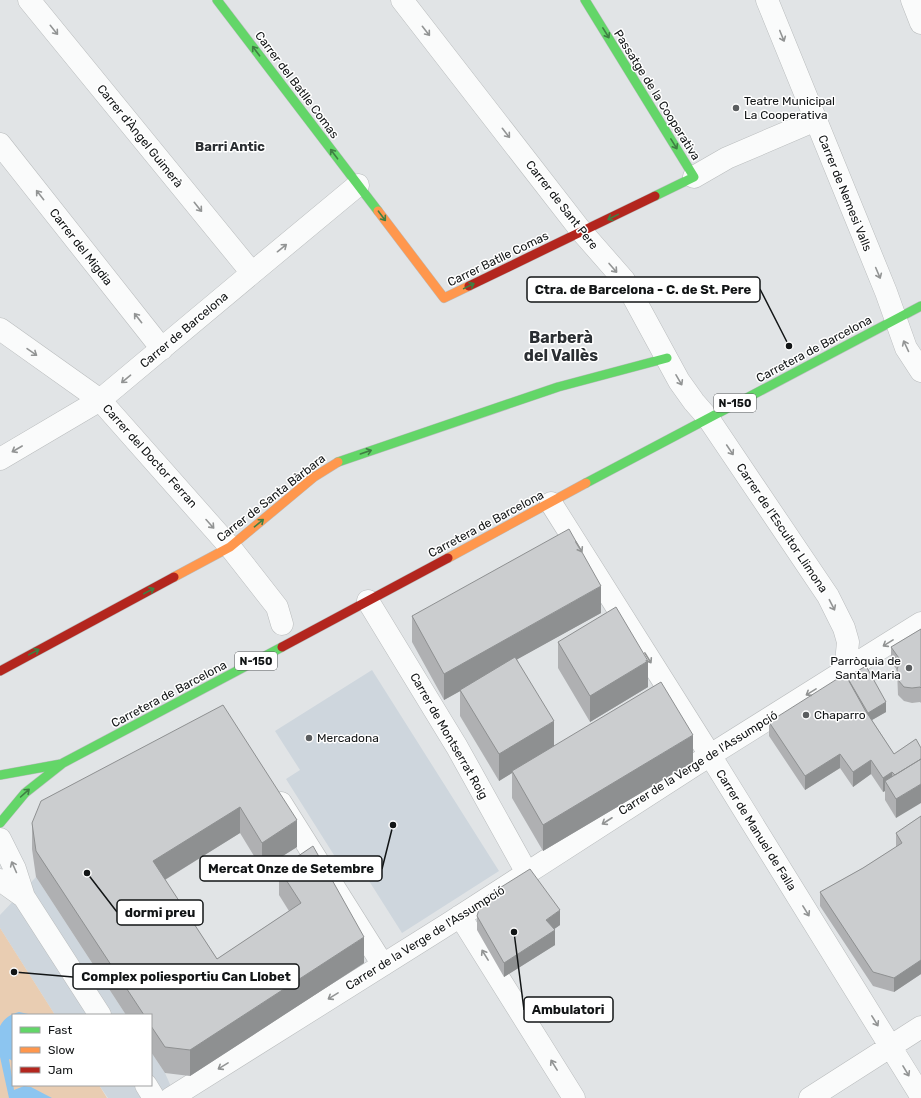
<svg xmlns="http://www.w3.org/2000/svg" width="921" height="1098" font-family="Rubik,sans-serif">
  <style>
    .built { fill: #ced6dd }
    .green { fill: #e9cdb2 }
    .water { fill: #8cc5f0 }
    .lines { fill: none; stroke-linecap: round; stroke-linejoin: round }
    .street-casing { stroke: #b9bcbd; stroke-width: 23 }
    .fast-casing { stroke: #b9bcbd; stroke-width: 10 }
    .slow-casing { stroke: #b9bcbd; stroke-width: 10 }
    .jam-casing { stroke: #b9bcbd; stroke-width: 10 }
    .street { stroke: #fafbfb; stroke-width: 22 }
    .fast { stroke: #63d668; stroke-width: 9 }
    .slow { stroke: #ff974d; stroke-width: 9 }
    .jam { stroke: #b3261e; stroke-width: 9 }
    .wall { fill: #afb0b2 }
    .shaded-wall { fill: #8e9091 }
    .building { fill: #cbcdcf; stroke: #8e9091 }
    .oneway { stroke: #929494 }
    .oneway2 { stroke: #3f7f43 }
    .poi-dot { fill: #5a5d5f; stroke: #fff; stroke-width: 1.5 }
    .labels { text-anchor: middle; stroke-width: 3; stroke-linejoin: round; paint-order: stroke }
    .shield { fill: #fff; stroke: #595b5c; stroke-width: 1 }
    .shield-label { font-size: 11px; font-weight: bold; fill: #121516 }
    .street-label { font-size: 12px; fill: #121516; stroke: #fff }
    .poi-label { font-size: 12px; fill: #121516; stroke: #fff; text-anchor: start }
    .neighbourhood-label { font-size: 13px; font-weight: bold; fill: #2a2e32; stroke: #fff }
    .district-label { font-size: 16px; font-weight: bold; fill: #2a2e32; stroke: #fff }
    .leader { fill: none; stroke: #121516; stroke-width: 1.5 }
    .callout-dot { fill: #121516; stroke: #fff; stroke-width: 1.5 }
    .callout { fill: #fff; stroke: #121516; stroke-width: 1.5 }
    .callout-label { font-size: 13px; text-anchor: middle; font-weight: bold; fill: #121516 }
  </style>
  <rect width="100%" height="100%" fill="#e1e4e6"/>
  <path class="built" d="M372,670l127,201 -97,62 -38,-60 -13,9 -65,-103 14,-9 -25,-39z
    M36,877l90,138h-71l-55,-87v-13z
    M151,1052l14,21 11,25h-68l-9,-13h52z"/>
  <path class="green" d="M0,928l55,87h-42v70h86l8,13h-107z"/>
  <path class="water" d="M19,1012l14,3h-20v46l-4,-2 5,31 10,-4 7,1 21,11h-43l-9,-41v-31c4,-8 11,-12 19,-14z"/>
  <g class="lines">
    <defs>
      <path id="street" d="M29,0l223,273
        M767,0l119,292 20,56 15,23
        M912,0l9,23
        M0,144l162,205
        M694,177l33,-19 82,-35 6,-4
        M0,329l100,71 130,147 47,60 5,17
        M0,459l100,-59 152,-127 106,-88
        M551,503l159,252 211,341
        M368,601l89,146 70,126
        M841,673l80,-50
        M281,803l102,162
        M0,839l15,30 9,28 76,118
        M0,880l24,17
        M460,916l114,182
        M146,1085l8,13
        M171,1098l277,-174 245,-158 148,-93 5,-10 2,-21 -4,-14 -16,-32 -120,-178 -14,-16 -15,-21 -55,-101 -42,-48 -180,-232
        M810,1098l111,-71"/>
      <path id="fast" d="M217,0l161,211
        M585,0l109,177 -39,19
        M338,462l220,-75 109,-29
        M586,483l335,-177
        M0,775l61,-11
        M0,823l25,-30 38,-30 219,-116"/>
      <path id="slow" d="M378,211l66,87 25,-12
        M448,558l138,-75
        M174,577l56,-30 84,-70 24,-15"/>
      <path id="jam" d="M469,286l186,-90
        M282,647l166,-89
        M0,671l174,-94"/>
    </defs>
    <use href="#street" class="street-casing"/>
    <use href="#fast" class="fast-casing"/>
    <use href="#slow" class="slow-casing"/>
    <use href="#jam" class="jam-casing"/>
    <use href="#street" class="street"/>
    <use href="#fast" class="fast"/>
    <use href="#slow" class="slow"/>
    <use href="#jam" class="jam"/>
  </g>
  <path class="wall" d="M601,613l-84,46 37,87 139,16 -150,89 -31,-53v-25l-13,8 -39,-65v-25l-16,9 -32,-58v-26z
    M921,629v74l-1,-1 -8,1 -8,-2 -6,-6 -1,-25 -6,-8v-15z
    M558,642l90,45 -58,35 -32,-54z
    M847,677l39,35 -14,8 22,34 22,-15 -20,79 -11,-18v-9l-2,1 -12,-18 -18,13 -13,-19 -35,22 -36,-54v-14z
    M223,705l74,142 -35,22 -22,-36 -75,47 52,79 72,-48 -10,-16v-26l85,94 -174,113 -25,-3 -14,-21v-37h-25l-90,-138 -4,-28v-26z
    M921,816v158l-27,18 -21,-6 -53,-80v-14l43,-24 33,-21v-14z
    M477,916l83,9 -6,4 1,16 -51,32 -27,-47z"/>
  <path class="shaded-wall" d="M601,586v27l-157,87v-26z
    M648,661v26l-58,35v-26z
    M886,702v10l-21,12v-10z
    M554,721v27l-42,23v2l-13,8v-27z
    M693,735v27l-150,89v-26z
    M840,754v14l-35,22v-14z
    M871,760v14l-18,13v-15z
    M892,772v14l-7,-5v10l-2,1v-14z
    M921,784v19l-25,15v-19z
    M240,807v26l-87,54v-26z
    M297,820v27l-35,22v-26z
    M560,910v15l-14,10v-15z
    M555,930v15l-51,32v-14z
    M364,937v26l-174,113v-26z
    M921,960v14l-27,18v-14z"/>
  <path class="building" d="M569,529l32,57 -157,88 -32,-58z
    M616,607l32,54 -58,35 -32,-54z
    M921,629v59l-1,-1 -8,1 -8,-1 -6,-7 -1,-11 4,-8 -10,-14z
    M515,657l39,64 -55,33 -39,-64z
    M866,666l20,36 -18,11 -21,-36z
    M845,674l20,36 29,44 22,-15 5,9v11l-26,16 -3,-3 -9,6 -12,-18 -18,12 -13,-18 -35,22 -36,-54z
    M661,682l32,53 -150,90 -31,-54z
    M223,705l74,115 -35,23 -22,-36 -87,54 64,98 84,-56 -22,-34 34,-23 51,91 -174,113 -25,-3 -14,-21v-11h-7l-108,-164 -4,-28 9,-22z
    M921,759v25l-25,15 -11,-18z
    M921,816v144l-27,18 -21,-6 -53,-80 43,-24 39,-25 -6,-10z
    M530,869l30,41 -14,10 9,10 -51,33 -27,-47 5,-17z"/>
  <defs><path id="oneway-shaft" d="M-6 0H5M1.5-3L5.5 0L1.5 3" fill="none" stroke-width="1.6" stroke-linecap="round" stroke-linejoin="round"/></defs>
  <g class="oneway">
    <use href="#oneway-shaft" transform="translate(54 30) rotate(51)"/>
    <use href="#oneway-shaft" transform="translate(426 31) rotate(52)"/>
    <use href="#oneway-shaft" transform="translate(782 36) rotate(68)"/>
    <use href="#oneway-shaft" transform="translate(506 133) rotate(52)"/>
    <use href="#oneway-shaft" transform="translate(40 195) rotate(-128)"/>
    <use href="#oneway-shaft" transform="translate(198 207) rotate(51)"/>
    <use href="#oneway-shaft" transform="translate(282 248) rotate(-39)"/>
    <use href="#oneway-shaft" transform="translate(613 268) rotate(49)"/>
    <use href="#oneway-shaft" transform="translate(878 273) rotate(67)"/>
    <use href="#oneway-shaft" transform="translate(138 318) rotate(-128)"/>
    <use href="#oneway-shaft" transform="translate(906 346) rotate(-115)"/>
    <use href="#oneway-shaft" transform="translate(32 352) rotate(35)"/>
    <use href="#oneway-shaft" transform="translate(126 379) rotate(140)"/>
    <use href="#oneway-shaft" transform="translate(679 380) rotate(60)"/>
    <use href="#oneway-shaft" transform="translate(17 449) rotate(150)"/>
    <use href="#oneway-shaft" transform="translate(730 450) rotate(56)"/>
    <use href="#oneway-shaft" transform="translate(210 524) rotate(48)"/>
    <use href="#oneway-shaft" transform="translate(579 547) rotate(58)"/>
    <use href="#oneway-shaft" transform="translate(832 605) rotate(63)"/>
    <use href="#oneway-shaft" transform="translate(888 643) rotate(148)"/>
    <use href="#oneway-shaft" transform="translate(648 658) rotate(58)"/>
    <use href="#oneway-shaft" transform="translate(811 692) rotate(148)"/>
    <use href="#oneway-shaft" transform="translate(607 821) rotate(147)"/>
    <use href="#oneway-shaft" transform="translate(14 867) rotate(-114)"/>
    <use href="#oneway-shaft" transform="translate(806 911) rotate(58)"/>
    <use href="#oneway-shaft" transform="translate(485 955) rotate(-122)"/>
    <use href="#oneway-shaft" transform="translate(333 996) rotate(148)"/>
    <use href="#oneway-shaft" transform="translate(875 1021) rotate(58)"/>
    <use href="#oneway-shaft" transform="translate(554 1065) rotate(-122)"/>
    <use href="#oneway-shaft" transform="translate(223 1066) rotate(148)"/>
    <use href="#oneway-shaft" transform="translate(906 1071) rotate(59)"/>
  </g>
  <g class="oneway2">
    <use href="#oneway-shaft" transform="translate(606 33) rotate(58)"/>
    <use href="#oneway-shaft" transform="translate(256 51) rotate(-127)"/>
    <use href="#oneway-shaft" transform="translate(674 144) rotate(58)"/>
    <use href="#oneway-shaft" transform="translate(334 154) rotate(-127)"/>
    <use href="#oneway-shaft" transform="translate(382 216) rotate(53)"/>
    <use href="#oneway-shaft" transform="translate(613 217) rotate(154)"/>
    <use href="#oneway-shaft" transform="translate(469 286) rotate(-26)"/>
    <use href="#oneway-shaft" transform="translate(366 452) rotate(-19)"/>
    <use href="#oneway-shaft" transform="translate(259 523) rotate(-40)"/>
    <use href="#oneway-shaft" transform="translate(149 591) rotate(-28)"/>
    <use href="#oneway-shaft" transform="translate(34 652) rotate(-28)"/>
    <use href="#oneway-shaft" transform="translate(25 793) rotate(-42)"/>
  </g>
  <g class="poi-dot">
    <circle cx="736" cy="108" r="4"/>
    <circle cx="909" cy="668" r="4"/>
    <circle cx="806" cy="715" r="4"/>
    <circle cx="309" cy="738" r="4"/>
  </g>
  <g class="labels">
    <g class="shield">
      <rect x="714" y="394" width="42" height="18" rx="3"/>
      <rect x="235" y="652" width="42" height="18" rx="3"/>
    </g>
    <g class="shield-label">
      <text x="735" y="407">N-150</text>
      <text x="256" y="665">N-150</text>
    </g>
    <g class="street-label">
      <text transform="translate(297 85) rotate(53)" y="4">Carrer del Batlle Comas</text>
      <text transform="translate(657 95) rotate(58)" y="4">Passatge de la Cooperativa</text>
      <text transform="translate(140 136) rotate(51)" y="4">Carrer d'Àngel Guimerà</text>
      <text transform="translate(845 193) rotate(68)" y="4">Carrer de Nemesi Valls</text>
      <text transform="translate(562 205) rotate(52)" y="4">Carrer de Sant Pere</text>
      <text transform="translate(81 247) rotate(52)" y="4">Carrer del Migdia</text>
      <text transform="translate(498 259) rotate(-26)" y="4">Carrer Batlle Comas</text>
      <text transform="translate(184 330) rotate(-40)" y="4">Carrer de Barcelona</text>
      <text transform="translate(814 349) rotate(-28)" y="4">Carretera de Barcelona</text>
      <text transform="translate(150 456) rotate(48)" y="4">Carrer del Doctor Ferran</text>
      <text transform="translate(271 498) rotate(-38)" y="4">Carrer de Santa Bàrbara</text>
      <text transform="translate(486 524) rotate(-28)" y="4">Carretera de Barcelona</text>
      <text transform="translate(782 528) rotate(56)" y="4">Carrer de l'Escultor Llimona</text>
      <text transform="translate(169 694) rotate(-28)" y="4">Carretera de Barcelona</text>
      <text transform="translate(449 736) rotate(60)" y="4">Carrer de Montserrat Roig</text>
      <text transform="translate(698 763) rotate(-32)" y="4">Carrer de la Verge de l'Assumpció</text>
      <text transform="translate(756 830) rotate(58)" y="4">Carrer de Manuel de Falla</text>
      <text transform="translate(425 938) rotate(-32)" y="4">Carrer de la Verge de l'Assumpció</text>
    </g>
    <g class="poi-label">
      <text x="744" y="105">Teatre Municipal<tspan x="744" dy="14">La Cooperativa</tspan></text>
      <text x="901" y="665" text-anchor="end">Parròquia de<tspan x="901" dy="14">Santa Maria</tspan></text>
      <text x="814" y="719">Chaparro</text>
      <text x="317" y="742">Mercadona</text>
    </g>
    <g class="neighbourhood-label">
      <text x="230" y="151">Barri Antic</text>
    </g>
    <g class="district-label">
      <text x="561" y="343">Barberà<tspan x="561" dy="18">del Vallès</tspan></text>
    </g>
  </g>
  <path class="leader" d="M789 346L760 289M393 825L382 869M87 873L117 912M14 972L73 977M514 932L524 1010"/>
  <g class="callout-dot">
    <circle cx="789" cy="346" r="4"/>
    <circle cx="393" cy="825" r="4"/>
    <circle cx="87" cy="873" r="4"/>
    <circle cx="14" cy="972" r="4"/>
    <circle cx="514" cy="932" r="4"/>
  </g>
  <g class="callout">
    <rect x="527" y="277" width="233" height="25" rx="4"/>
    <rect x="200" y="856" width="182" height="25" rx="4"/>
    <rect x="117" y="900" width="86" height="25" rx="4"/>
    <rect x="73" y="964" width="226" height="25" rx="4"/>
    <rect x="524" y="997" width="89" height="25" rx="4"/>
  </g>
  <g class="callout-label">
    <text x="643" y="294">Ctra. de Barcelona - C. de St. Pere</text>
    <text x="291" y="873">Mercat Onze de Setembre</text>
    <text x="160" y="917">dormi preu</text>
    <text x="186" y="981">Complex poliesportiu Can Llobet</text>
    <text x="568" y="1014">Ambulatori</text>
  </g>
  <rect x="12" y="1014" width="140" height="72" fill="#ffffff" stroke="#a0a1a2"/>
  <rect x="20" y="1027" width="20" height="6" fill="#63d668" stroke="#a0a1a2"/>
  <text x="48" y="1034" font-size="12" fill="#121516">Fast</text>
  <rect x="20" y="1047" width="20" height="6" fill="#ff974d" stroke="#a0a1a2"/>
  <text x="48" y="1054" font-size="12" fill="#121516">Slow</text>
  <rect x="20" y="1067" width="20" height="6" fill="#b3261e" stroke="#a0a1a2"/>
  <text x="48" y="1074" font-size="12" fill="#121516">Jam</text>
</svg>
